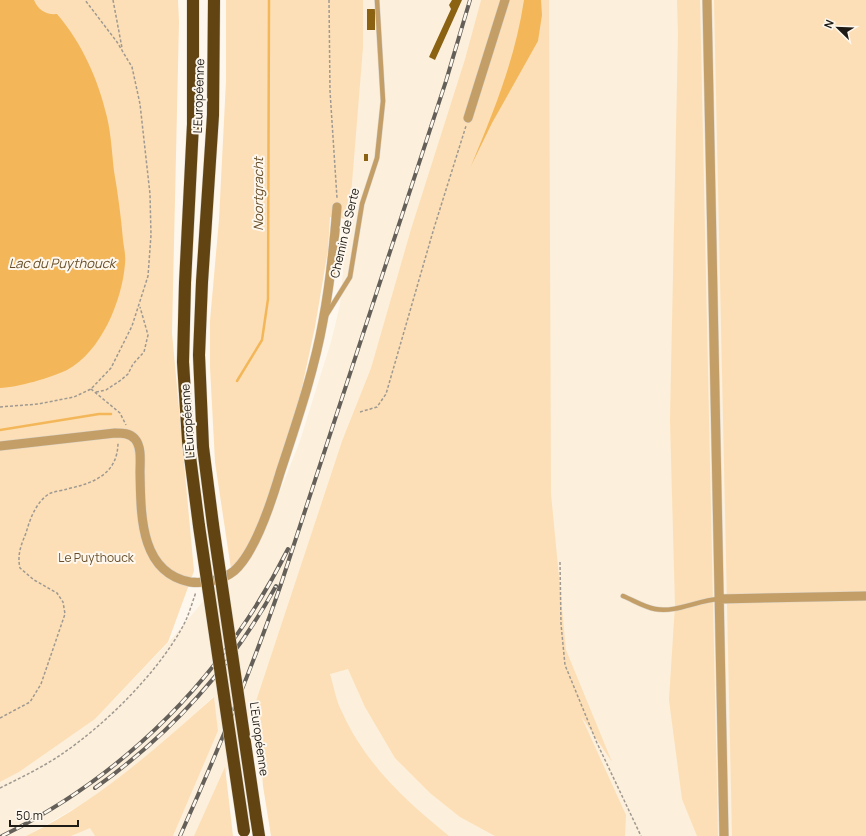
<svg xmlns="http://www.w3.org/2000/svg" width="866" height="836" font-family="Manrope,sans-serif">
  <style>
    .built { fill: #fcefdb }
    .green { fill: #fcdfb6 }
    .water { fill: #f3b75a }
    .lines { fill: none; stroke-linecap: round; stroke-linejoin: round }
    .stream { stroke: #f3b75a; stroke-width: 2.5 }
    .building { fill: #8b6112 }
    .service-casing { stroke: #dad4cb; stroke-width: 5.5 }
    .minor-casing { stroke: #dad4cb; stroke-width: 10 }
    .motorway-casing { stroke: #dad4cb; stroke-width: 13 }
    .path { stroke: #9f9991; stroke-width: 1.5; stroke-dasharray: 3 2; stroke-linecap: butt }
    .service { stroke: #c49e67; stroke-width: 4.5 }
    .minor { stroke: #c49e67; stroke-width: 9 }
    .motorway { stroke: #614412; stroke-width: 12 }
    .rail-casing { stroke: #646059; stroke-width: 4 }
    .rail { stroke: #fef7ed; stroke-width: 2.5; stroke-dasharray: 8; stroke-linecap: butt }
    .motorway-bridge-casing { stroke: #dad4cb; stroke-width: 13; stroke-linecap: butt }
    .motorway-bridge { stroke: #614412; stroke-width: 12 }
    .labels { text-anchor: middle; stroke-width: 4; stroke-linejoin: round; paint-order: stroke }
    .street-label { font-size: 12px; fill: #1e1b16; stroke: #fef7ed }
    .park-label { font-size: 12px; fill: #684f29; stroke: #fef7ed }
    .water-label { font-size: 13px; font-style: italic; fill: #674e28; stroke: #fef7ed }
  </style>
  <rect width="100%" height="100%" fill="#fef7ed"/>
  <path class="built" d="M363,0h118l-16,59 -54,170 -40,139 -29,73 -86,260 -56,135h-27l45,-105 -5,-34 -69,63 -53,39 -65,37h-26v-54l19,-10 76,-53 74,-77 97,-115 34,-86 31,-99 9,-37 23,-257z
    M510,0h356v836h-552l-46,-135z
    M90,827l5,9h-24z"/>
  <path class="green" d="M0,0h178l1,22 -7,311 22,238 -26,71 -73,77 -76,53 -19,10z
    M226,0h137v48l-14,171 -19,-2 -2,33 -13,77 -14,65 -28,91 -5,40 -37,46 -16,-107 -5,-95v-46l9,-101 7,-139z
    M481,0h68l2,494 15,156 46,112 -31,-46 45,99 -1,21h-130l-35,-19 -30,-24 -35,-35 -30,-51 -17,-38 -18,5c4,13 6,27 12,38 24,53 63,88 107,124h-178l-8,-50 -7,-85 86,-260 29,-73 40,-139 54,-170z
    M677,0h23l18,836h-21l-15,-37 -13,-99 6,-95 -5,-185 8,-386z
    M714,0h152v836h-134z
    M214,697l4,34 -45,105h-78l-5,-8 -19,8h-45c71,-34 129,-87 188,-139z
    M225,767l8,69h-39z"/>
  <path class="water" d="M0,0h34c4,10 12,15 23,14 25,29 41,65 50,103 4,17 5,36 7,54 4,23 7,46 9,69 1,8 3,16 2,24 -3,37 -24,88 -58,106 -17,8 -48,17 -67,18z
    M524,0h17l1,15 -4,26 -46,82 -21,43c23,-56 44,-106 53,-166z"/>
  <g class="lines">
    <path class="stream" d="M237,381l25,-41 6,-41 1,-299
      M0,430l99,-16h12"/>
  </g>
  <path class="building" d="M452,0h10l-27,60 -6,-3 22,-48 -2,-4z
    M367,9h8v21h-8z
    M364,154h4v7h-4z"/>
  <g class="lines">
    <defs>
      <path id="service" d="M327,314l23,-37 12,-73 15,-46 6,-57 -6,-101
        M623,596c10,4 21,11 32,13 21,4 43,-9 64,-10"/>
      <path id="minor" d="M707,0l17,836
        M468,118l37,-118
        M0,446l115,-13c7,0 15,0 20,6 7,8 5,23 5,33 1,41 -1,100 50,110 14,2 33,-2 44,-11 21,-18 38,-71 46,-98 16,-49 34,-101 43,-152 7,-37 11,-75 14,-114
        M719,599l147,-3"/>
      <path id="motorway" d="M193,0v124l-8,159 -2,79 5,79 11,85
        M213,525l-10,-78 -4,-92 3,-73 11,-167 1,-115
        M256,817l3,19"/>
    </defs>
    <use href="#service" class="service-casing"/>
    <use href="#minor" class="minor-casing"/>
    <use href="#motorway" class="motorway-casing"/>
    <path class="path" d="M113,0l9,48
      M329,0l1,91 7,107
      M91,389l29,24 6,12
      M96,392l10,-2 15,-10 7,-6 5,-10 11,-12 4,-17 -8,-28
      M0,407l38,-3 36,-7 17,-8 20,-21 21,-42 16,-50 3,-41 -1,-41 -10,-90 -8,-37 -15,-25 -32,-42
      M360,412l17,-5 9,-13 48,-166 32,-102
      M560,562l1,62 4,41 32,78 44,93
      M0,718l30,-16 11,-18 24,-70 -2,-12 -6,-9 -23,-13 -14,-12c-3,-13 1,-23 6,-35 4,-14 10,-31 23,-39 5,-3 13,-3 18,-5 27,-6 51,-15 51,-47
      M0,788c20,-10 41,-20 59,-32 45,-30 98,-82 124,-130 6,-11 9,-23 13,-34"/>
    <use href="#service" class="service"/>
    <use href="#minor" class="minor"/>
    <use href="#motorway" class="motorway"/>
    <defs>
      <path id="rail" d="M95,788c76,-54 136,-120 181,-202
        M2,836c125,-61 224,-163 286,-287
        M180,836c37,-83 72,-167 101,-252l165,-503 24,-81"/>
    </defs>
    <use href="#rail" class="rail-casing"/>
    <use href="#rail" class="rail"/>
    <defs>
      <path id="motorway-bridge" d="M213,525l43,292
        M199,526l45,305"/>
    </defs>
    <use href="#motorway-bridge" class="motorway-bridge-casing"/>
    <use href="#motorway-bridge" class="motorway-bridge"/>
  </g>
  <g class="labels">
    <g class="street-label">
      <text transform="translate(199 96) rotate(-88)" y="4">L'Européenne</text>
      <text transform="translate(345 233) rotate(-77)" y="4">Chemin de Serte</text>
      <text transform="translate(188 421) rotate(-94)" y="4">L'Européenne</text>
      <text transform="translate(259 739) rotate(82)" y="4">L'Européenne</text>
    </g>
    <g class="park-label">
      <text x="96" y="562">Le Puythouck</text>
    </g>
    <g class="water-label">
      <text transform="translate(258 194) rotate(-90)" y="5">Noortgracht</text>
      <text x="62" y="268">Lac du Puythouck</text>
    </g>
  </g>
  <g transform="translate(838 28) rotate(293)" stroke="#fef7ed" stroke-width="3" paint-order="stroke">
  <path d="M0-3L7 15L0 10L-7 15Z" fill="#1e1b16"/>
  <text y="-6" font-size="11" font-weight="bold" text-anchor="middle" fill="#1e1b16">N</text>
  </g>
  <path d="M10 820v6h68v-6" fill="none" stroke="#1e1b16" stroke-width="2"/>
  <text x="16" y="820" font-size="12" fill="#1e1b16" stroke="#fef7ed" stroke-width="3" paint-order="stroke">50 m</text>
</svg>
